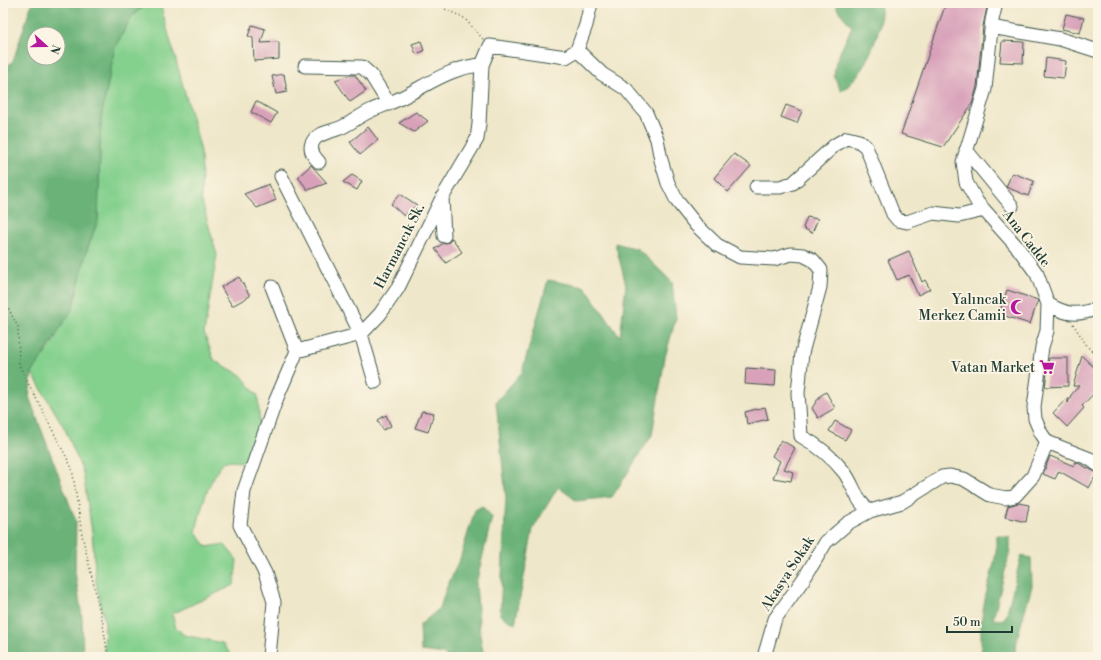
<svg xmlns="http://www.w3.org/2000/svg" width="1101" height="660" font-family="'Libre Bodoni',serif">
  <style>
    .green { fill: #84d08d; stroke: #528660 }
    .forest { fill: #6bb278; stroke: #457856; fill-rule: evenodd }
    .building { fill: #d8a1b9 }
    .lines { fill: none; stroke-linecap: round; stroke-linejoin: round }
    .minor-casing { stroke: #3e564a; stroke-width: 15 }
    .path { stroke: #3e564a; stroke-width: 1.5; stroke-dasharray: 1 3; stroke-linecap: butt }
    .minor { stroke: #fff; stroke-width: 13 }
    .labels { text-anchor: middle; stroke-width: 3.5; stroke-linejoin: round; paint-order: stroke }
    .street-label { font-size: 14px; fill: #1f3d34; stroke: #fcf5e5 }
    .poi-label { font-size: 14px; fill: #1f3d34; stroke: #fcf5e5; text-anchor: end }
  </style>
  <rect width="100%" height="100%" fill="#fcf5e5"/>
  <filter id="ink" filterUnits="userSpaceOnUse"><feTurbulence type="fractalNoise" baseFrequency=".025" numOctaves="2"/><feDisplacementMap in="SourceGraphic" scale="8" xChannelSelector="R" yChannelSelector="G"/><feConvolveMatrix kernelMatrix="1 2 1 2 8 2 1 2 1" color-interpolation-filters="sRGB"/></filter>
  <filter id="wash" filterUnits="userSpaceOnUse"><feTurbulence type="fractalNoise" baseFrequency=".012" numOctaves="4" result="noise"/><feDisplacementMap in="SourceGraphic" scale="16" xChannelSelector="R" yChannelSelector="G"/><feGaussianBlur stdDeviation="0.9" result="paint"/><feColorMatrix in="noise" values="0 0 0 0 0 0 0 0 0 0 0 0 0 0 0 0 0 1.4 0 .05"/><feComposite in="paint" operator="in"/></filter>
  <g filter="url(#wash)">
    <rect width="100%" height="100%" fill="#efe7c9"/>
    <path class="green" d="M148,3h12l40,144 2,22 -1,29 16,57 -13,78 10,27 27,15 17,21 2,35 -14,31 -21,-1c-17,19 -24,46 -29,71l11,15 17,-3 13,16 -3,25 -62,29 4,14 8,7 38,8 11,14h-129l1,-33 -9,-42 -4,-50 -9,-59 -18,-44 -33,-56 23,-34 43,-119 3,-102 14,-71 17,-31z"/>
    <path class="forest" d="M32,3h116l-16,13 -17,31 -14,71 -3,102 -11,30 -14,58 -41,65 -3,24 47,124 -1,51 7,45 1,40h-80v-587l10,-9zM34,34h24v24h-24z
      M837,3h43c6,24 -17,76 -39,88l-7,-15 2,-15 16,-34 -15,-18z
      M615,243l23,6 34,33 4,36 -11,39 -13,78 -40,62 -35,4 -19,-14 -25,42 -18,95 -15,-9 6,-117 -10,-96 26,-30 26,-92 37,7 35,50 6,-52z
      M482,506l10,11 -16,67 4,52 4,21h-38l-1,-3 -24,-3 -1,-26 20,-17 6,-19 14,-30 15,-49z
      M997,535l13,3v13l-17,68 8,1 5,-3 15,-61 10,2 1,28 -13,45 -5,26h-32c-1,-15 -2,-31 1,-46 3,-26 15,-49 14,-76z"/>
    <g id="blocks">
      <path class="building" d="M946,3h42l-5,23 -6,61 -5,17 -29,43 -42,-13z
        M1066,14l18,4 -4,15 -18,-4z
        M252,25l13,4 -4,14 18,-1v17l-25,2 -1,-23 -5,-2z
        M421,41l3,10 -8,3 -4,-10z
        M1002,41l22,1 -1,21 -23,-1z
        M1046,58l20,3 -2,17 -20,-2z
        M284,74l3,18 -11,2 -4,-18z
        M350,75h5l11,16 -16,11 -15,-22z
        M256,101l21,12 -6,10 -20,-11z
        M786,105l16,6 -5,12 -16,-6z
        M416,112l12,9 -14,11 -15,-9z
        M368,127l10,13 -18,15 -10,-13z
        M734,154l17,12 -23,26 -14,-14z
        M311,165l16,18 -19,7 -10,-13z
        M1012,173l22,8 -6,15 -22,-9z
        M352,175l10,6 -5,9 -14,-8z
        M269,184l7,16 -19,8 -13,-14z
        M400,194l17,11 -13,11 -13,-12z
        M807,217l11,2 -6,14 -9,-5z
        M452,238l10,14 -16,11 -11,-14 7,-5 7,-2z
        M909,251l13,31 3,-2 5,9 -12,6 -9,-20 -12,5 -9,-20z
        M239,277l11,19 -18,10 -11,-19z
        M1007,290l31,10 -8,24 -31,-10z
        M1082,356l16,15v18l-16,17 2,2 -17,19 -14,-14 15,-16v6l3,-8 8,-9h-6z
        M1049,358h19v28l-23,1z
        M746,368l30,2 -1,16 -30,-2z
        M826,392l9,16 -17,10 -6,-10 8,-12z
        M765,407l3,12 -21,5 -2,-12z
        M422,411l12,2 -6,19 -13,-4z
        M386,415l5,11 -8,4 -5,-10z
        M835,421l16,9 -6,10 -16,-9z
        M781,440l14,8 -11,21 9,3 -2,9 -18,-3 7,-17 -8,-5z
        M1050,456l24,10 2,-4 21,11 -8,15 -30,-17 -4,8 -12,-5z
        M1018,503l11,2 -3,17 -21,-5 3,-11z"/>
    </g>
  </g>
  <g filter="url(#ink)">
    <use href="#blocks" fill-opacity="0" stroke="#3e564a" stroke-width="1"/>
    <g class="lines">
      <defs>
        <path id="minor" d="M996,3l-4,17 -7,69 -22,73 3,20 11,20 41,46 19,26 11,30 -1,27 -5,16 -8,60 1,12 6,14 6,9 43,17 8,6
          M991,27l69,12 38,12
          M577,50l25,24 24,15 20,24 11,26 4,21 7,23 9,18 19,24 21,20 23,12 34,2 17,-5 12,1 10,5 8,10 -1,17 -18,66 -4,40 3,43c16,9 32,22 43,36 10,13 12,30 26,39
          M305,66l57,1 9,8 18,29
          M966,150l46,56
          M319,162c-6,-6 -11,-14 -5,-22 5,-8 23,-9 32,-15 9,-5 17,-11 26,-15 10,-4 19,-7 29,-12 24,-12 52,-32 81,-33
          M281,176l80,158 14,48
          M756,187h24l13,-4 42,-38 12,-7 12,3 7,6 27,67 5,6 9,2 26,-9 26,3 25,-6
          M442,198l2,38
          M272,287l25,64
          M1048,304c18,11 30,12 50,4
          M269,657l5,-55 -9,-29 -25,-48 4,-34 32,-91 21,-49 64,-17 19,-20 18,-26 44,-90 35,-59 2,-15 3,-59 8,-19 76,11 11,-7 9,-25 5,-22
          M764,657l11,-38 30,-42 21,-35 22,-19 22,-12 32,-9 40,-25 8,-1 14,3 26,16 16,3 9,-2 18,-20 14,-34"/>
      </defs>
      <use href="#minor" class="minor-casing"/>
      <path class="path" d="M440,3l5,6 19,9 19,21
        M3,298l15,29 1,38 53,103 10,67 21,89 5,33
        M1073,324l14,22 11,12"/>
      <use href="#minor" class="minor"/>
    </g>
  </g>
  <defs>
    <symbol id="mosque-bare" viewBox="-9 -9 18 18"><path d="M3.5-4.9A6 6 0 1 0 3.5 4.9A5 5 0 1 1 3.5-4.9Z" fill="#b5179e" stroke="#fcf5e5" stroke-width="2.5" paint-order="stroke"/></symbol>
    <symbol id="supermarket-bare" viewBox="-9 -9 18 18"><path d="M-6-5.5h2.5l.6 2H6L4.5 2H-2.5L-4.4-4H-6ZM-1.5 3.2a1.3 1.3 0 1 0 .1 0ZM3 3.2a1.3 1.3 0 1 0 .1 0Z" fill="#b5179e" stroke="#fcf5e5" stroke-width="2.5" paint-order="stroke"/></symbol>
  </defs>
  <g fill-rule="evenodd">
    <use href="#mosque-bare" x="1007" y="296" width="22" height="22"/>
    <use href="#supermarket-bare" x="1036" y="356" width="22" height="22"/>
  </g>
  <g class="labels">
    <g class="street-label">
      <text transform="translate(1027 238) rotate(52)" y="5">Ana Cadde</text>
      <text transform="translate(399 246) rotate(-63)" y="5">Harmancık Sk.</text>
      <text transform="translate(787 573) rotate(-57)" y="5">Akasya Sokak</text>
    </g>
    <g class="poi-label">
      <text x="1006" y="304">Yalıncak<tspan x="1006" dy="16">Merkez Camii</tspan></text>
      <text x="1035" y="372">Vatan Market</text>
    </g>
  </g>
  <rect width="1101" height="660" fill="none" stroke="#fcf5e5" stroke-width="16"/>
  <g transform="translate(46 46) rotate(111)"><circle r="19" fill="#fcf5e5" stroke="#a4ab9e"/>
  <path d="M0-3L7 15L0 10L-7 15Z" fill="#b5179e"/>
  <text y="-6" font-size="11" font-weight="bold" text-anchor="middle" fill="#1f3d34">N</text>
  </g>
  <path d="M947 626v6h65v-6" fill="none" stroke="#1f3d34" stroke-width="2"/>
  <text x="953" y="626" font-size="12" fill="#1f3d34" stroke="#fcf5e5" stroke-width="3" paint-order="stroke">50 m</text>
</svg>
